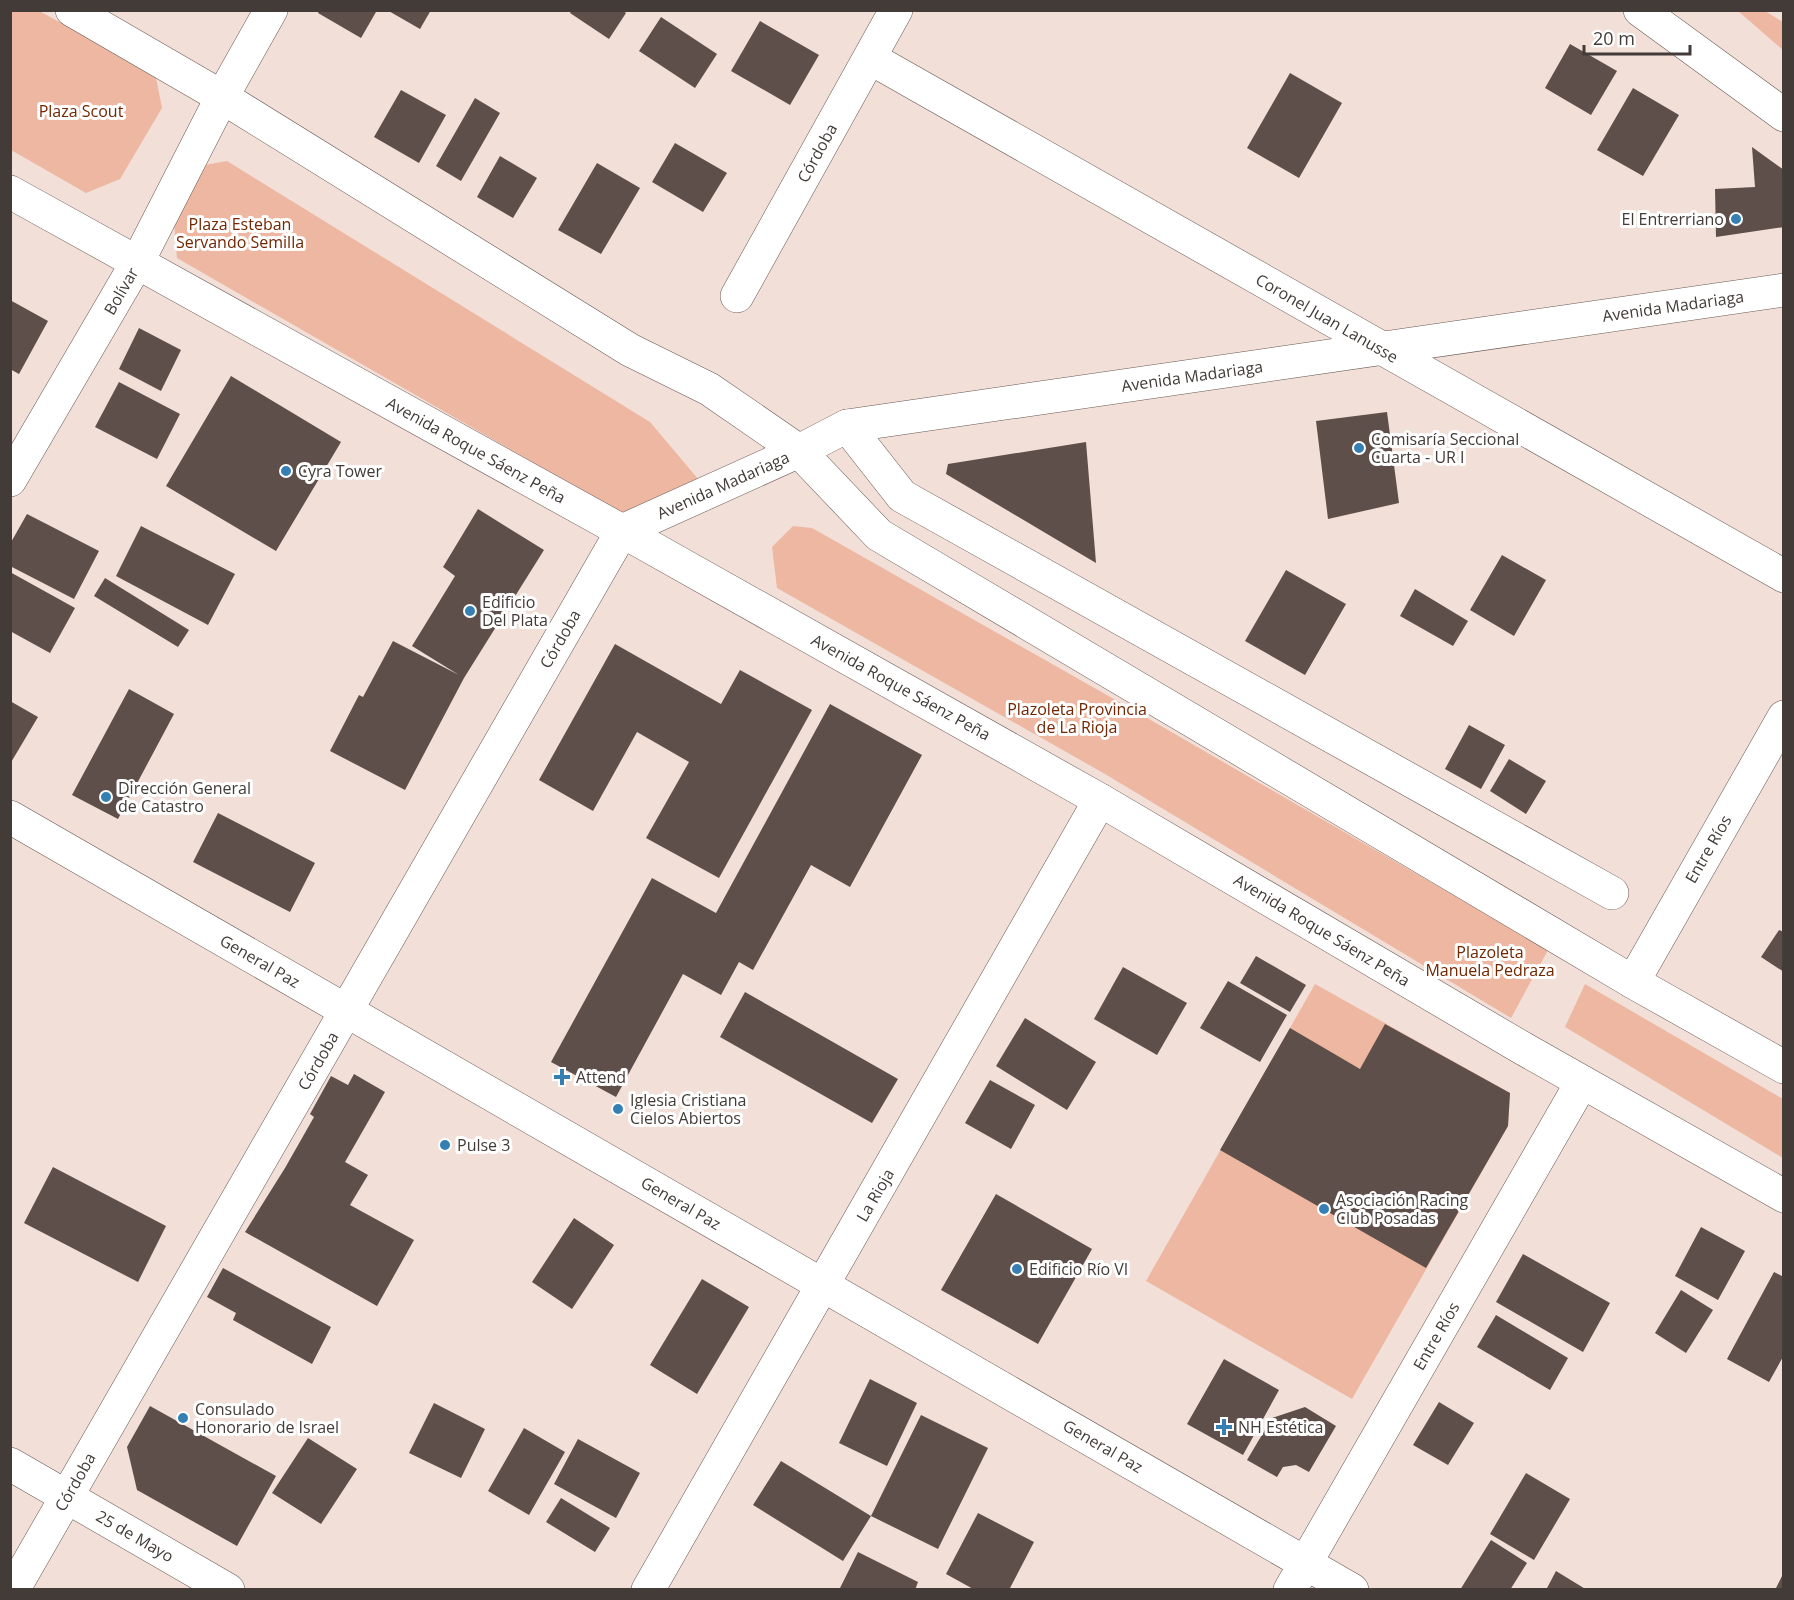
<svg xmlns="http://www.w3.org/2000/svg" width="1794" height="1600" font-family="'Open Sans',sans-serif">
  <style>
    .green { fill: #eeb7a2 }
    .building { fill: #5f4f4a }
    .lines { fill: none; stroke-linecap: round; stroke-linejoin: round }
    .minor-casing { stroke: #685953; stroke-width: 34 }
    .major-casing { stroke: #685953; stroke-width: 34 }
    .minor { stroke: #fff; stroke-width: 33 }
    .major { stroke: #fff; stroke-width: 33 }
    .poi-dot { fill: #367fb3; stroke: #fff; stroke-width: 2 }
    .labels { text-anchor: middle; stroke-width: 6; stroke-linejoin: round; paint-order: stroke }
    .park-label { font-size: 16px; fill: #712702; stroke: #fff }
    .street-label { font-size: 16px; fill: #423b38; stroke: #fff }
    .poi-label { font-size: 16px; fill: #423b38; stroke: #fff; text-anchor: start }
  </style>
  <rect width="100%" height="100%" fill="#f1dfd8"/>
  <path class="green" d="M11,11h28l116,62 7,35 -42,71 -34,14 -75,-43z
    M1738,11h27l18,11v28z
    M227,161l423,261 49,58 -73,36 -449,-258 -3,-36 31,-57z
    M793,526l19,2 330,187 406,235 -37,68 -406,-244 -328,-186 -5,-41z
    M1315,984l195,109 -2,33 -156,273 -206,-118z
    M1585,984l198,115v59l-218,-131z"/>
  <path class="building" d="M319,10h55l2,2 -15,26 -43,-25z
    M387,10h44l-11,19z
    M572,10h50l4,3 -17,26 -39,-26z
    M661,17l56,37 -22,34 -56,-37z
    M760,21l59,34 -29,50 -59,-34z
    M1570,44l47,27 -26,44 -46,-27z
    M1290,73l52,30 -43,75 -52,-30z
    M1633,88l46,27 -36,61 -46,-26z
    M401,90l45,25 -27,48 -45,-26z
    M475,98l25,15 -39,68 -25,-15z
    M675,143l52,30 -24,39 -51,-30z
    M1752,147l32,23v57l-68,10 -1,-48 40,-2z
    M500,156l37,22 -24,40 -36,-21z
    M597,163l43,25 -39,66 -43,-24z
    M10,300l38,21 -29,53 -9,-5z
    M139,328l42,22 -20,41 -42,-22z
    M231,376l110,66 -65,109 -110,-65z
    M119,382l61,32 -23,45 -62,-32z
    M1387,412l12,91 -71,16 -12,-98z
    M1086,442l10,121 -150,-89 2,-10z
    M478,509l66,41 -80,128 -59,112 -75,-39 29,-56 4,2 30,-56 66,34 -47,-29 43,-70 -12,-9z
    M27,514l72,37 -25,48 -64,-33v-22z
    M141,526l94,48 -27,51 -92,-49z
    M1502,555l44,25 -32,56 -44,-26z
    M1286,570l60,34 -41,71 -60,-34z
    M10,572l65,36 -25,45 -40,-22z
    M105,578l84,52 -11,17 -84,-51z
    M1415,589l53,32 -15,25 -53,-30z
    M615,644l106,60 19,-34 72,40 -93,168 -73,-40 43,-76 -52,-30 -44,79 -54,-31z
    M129,689l45,25 -56,105 -46,-24z
    M10,701l28,16 -28,47z
    M830,704l92,51 -72,132 -39,-22 -58,105 -14,-8 -18,33 -38,-21 -67,123 -65,-35 101,-184 64,35z
    M1469,725l36,20 -24,44 -36,-20z
    M1509,759l37,22 -20,33 -36,-23z
    M218,813l97,50 -25,49 -97,-50z
    M1779,930l5,2v40l-23,-15z
    M1256,956l50,29 -16,27 -50,-29z
    M1123,967l64,36 -30,52 -63,-36z
    M1228,981l59,34 -27,47 -60,-34z
    M745,992l153,87 -26,44 -152,-86z
    M1025,1018l71,44 -29,48 -71,-44z
    M1385,1024l125,69 -2,33 -82,142 -206,-118 70,-122 70,41z
    M354,1074l31,18 -40,70 23,13 -18,30 64,35 -37,66 -132,-74 40,-64 29,-51 -4,-3 21,-38 17,9z
    M990,1080l45,25 -24,44 -46,-26z
    M53,1167l113,59 -28,56 -114,-59z
    M996,1194l96,55 -54,95 -97,-54z
    M574,1218l40,27 -42,64 -40,-27z
    M1701,1227l44,24 -27,49 -43,-24z
    M1523,1254l87,49 -27,49 -87,-50z
    M223,1268l108,59 -19,37 -79,-44 3,-7 -29,-16z
    M1774,1272l10,5v78l-15,27 -42,-23z
    M702,1279l47,28 -52,87 -47,-29z
    M1681,1290l32,20 -27,43 -31,-20z
    M1496,1315l72,43 -18,32 -73,-43z
    M1224,1359l55,31 -36,65 -56,-31z
    M870,1379l47,24 -30,63 -48,-23z
    M1439,1402l35,21 -26,42 -35,-20z
    M434,1403l51,26 -24,49 -52,-25z
    M150,1406l126,70 -39,70 -100,-56 -10,-43z
    M1305,1407l31,19 -27,46 -13,-7 -13,2 -6,10 -30,-17 25,-42z
    M921,1415l67,33 -50,101 -67,-33z
    M524,1428l41,24 -36,63 -41,-24z
    M308,1438l49,31 -36,55 -49,-31z
    M578,1439l62,34 -24,45 -62,-34z
    M781,1461l90,55 -28,45 -90,-56z
    M1526,1473l44,26 -36,61 -44,-26z
    M561,1498l49,30 -15,24 -49,-30z
    M978,1513l56,29 -25,48h-34l-29,-16z
    M1491,1540l36,23 -17,27h-50z
    M858,1552l60,30 -3,8h-76z
    M1556,1571l31,19h-41z
    M1784,1572v18h-9z"/>
  <g class="lines">
    <defs>
      <path id="minor" d="M1640,10l144,105
        M870,58l914,518
        M737,296l159,-286
        M847,426l55,70 710,397
        M10,480l128,-219 84,-164 49,-87
        M10,817l1342,773
        M1633,982l151,-265
        M10,1464l218,126
        M13,1590l609,-1059
        M648,1590l452,-790
        M1290,1590l292,-508"/>
      <path id="major" d="M72,10l150,87 408,253 79,39 90,62 80,84 754,447 151,85
        M10,192l612,339 478,269 424,249 260,147
        M622,531l177,-80 48,-25 937,-136"/>
    </defs>
    <use href="#minor" class="minor-casing"/>
    <use href="#major" class="major-casing"/>
    <use href="#minor" class="minor"/>
    <use href="#major" class="major"/>
  </g>
  <g class="poi-dot">
    <circle cx="1736" cy="219" r="6"/>
    <circle cx="1359" cy="448" r="6"/>
    <circle cx="286" cy="471" r="6"/>
    <circle cx="470" cy="611" r="6"/>
    <circle cx="106" cy="797" r="6"/>
    <path d="M559 1068h6v6h6v6h-6v6h-6v-6h-6v-6h6z"/>
    <circle cx="618" cy="1109" r="6"/>
    <circle cx="445" cy="1145" r="6"/>
    <circle cx="1324" cy="1209" r="6"/>
    <circle cx="1017" cy="1269" r="6"/>
    <circle cx="183" cy="1418" r="6"/>
    <path d="M1221 1418h6v6h6v6h-6v6h-6v-6h-6v-6h6z"/>
  </g>
  <g class="labels">
    <g class="park-label">
      <text x="81" y="117">Plaza Scout</text>
      <text x="240" y="230">Plaza Esteban<tspan x="240" dy="18">Servando Semilla</tspan></text>
      <text x="1077" y="715">Plazoleta Provincia<tspan x="1077" dy="18">de La Rioja</tspan></text>
      <text x="1490" y="958">Plazoleta<tspan x="1490" dy="18">Manuela Pedraza</tspan></text>
    </g>
    <g class="street-label">
      <text transform="translate(817 153) rotate(-61)" y="6">Córdoba</text>
      <text transform="translate(121 291) rotate(-60)" y="6">Bolívar</text>
      <text transform="translate(1673 306) rotate(-8)" y="6">Avenida Madariaga</text>
      <text transform="translate(1327 318) rotate(30)" y="6">Coronel Juan Lanusse</text>
      <text transform="translate(1192 376) rotate(-8)" y="6">Avenida Madariaga</text>
      <text transform="translate(476 450) rotate(29)" y="6">Avenida Roque Sáenz Peña</text>
      <text transform="translate(723 485) rotate(-24)" y="6">Avenida Madariaga</text>
      <text transform="translate(560 639) rotate(-60)" y="6">Córdoba</text>
      <text transform="translate(901 687) rotate(29)" y="6">Avenida Roque Sáenz Peña</text>
      <text transform="translate(1708 849) rotate(-60)" y="6">Entre Ríos</text>
      <text transform="translate(1322 930) rotate(31)" y="6">Avenida Roque Sáenz Peña</text>
      <text transform="translate(260 961) rotate(30)" y="6">General Paz</text>
      <text transform="translate(318 1061) rotate(-60)" y="6">Córdoba</text>
      <text transform="translate(875 1195) rotate(-60)" y="6">La Rioja</text>
      <text transform="translate(681 1203) rotate(30)" y="6">General Paz</text>
      <text transform="translate(1436 1336) rotate(-60)" y="6">Entre Ríos</text>
      <text transform="translate(1103 1446) rotate(30)" y="6">General Paz</text>
      <text transform="translate(75 1482) rotate(-60)" y="6">Córdoba</text>
      <text transform="translate(135 1536) rotate(30)" y="6">25 de Mayo</text>
    </g>
    <g class="poi-label">
      <text x="1724" y="225" text-anchor="end">El Entrerriano</text>
      <text x="1371" y="445">Comisaría Seccional<tspan x="1371" dy="18">Cuarta - UR I</tspan></text>
      <text x="298" y="477">Cyra Tower</text>
      <text x="482" y="608">Edificio<tspan x="482" dy="18">Del Plata</tspan></text>
      <text x="118" y="794">Dirección General<tspan x="118" dy="18">de Catastro</tspan></text>
      <text x="576" y="1083">Attend</text>
      <text x="630" y="1106">Iglesia Cristiana<tspan x="630" dy="18">Cielos Abiertos</tspan></text>
      <text x="457" y="1151">Pulse 3</text>
      <text x="1336" y="1206">Asociación Racing<tspan x="1336" dy="18">Club Posadas</tspan></text>
      <text x="1029" y="1275">Edificio Río VI</text>
      <text x="195" y="1415">Consulado<tspan x="195" dy="18">Honorario de Israel</tspan></text>
      <text x="1238" y="1433">NH Estética</text>
    </g>
  </g>
  <rect width="1794" height="1600" fill="none" stroke="#423b38" stroke-width="24"/>
  <path d="M1584 45v9h106v-9" fill="none" stroke="#423b38" stroke-width="3"/>
  <text x="1593" y="45" font-size="18" fill="#423b38" stroke="#ffffff" stroke-width="4.5" paint-order="stroke">20 m</text>
</svg>
